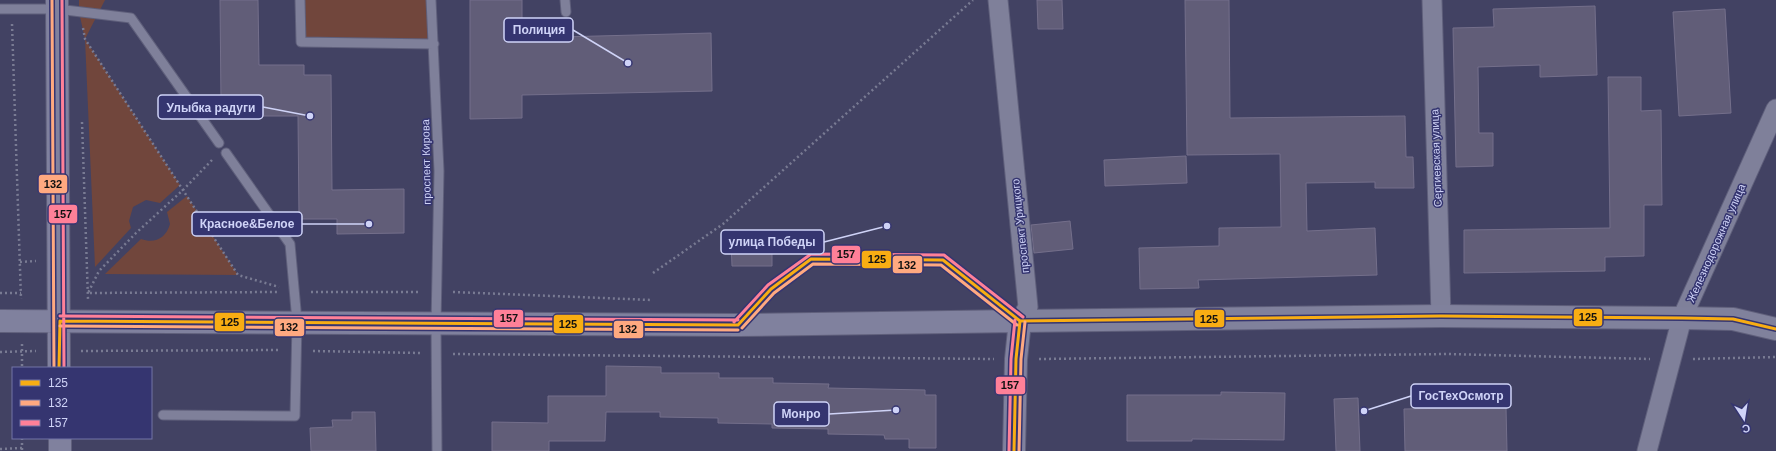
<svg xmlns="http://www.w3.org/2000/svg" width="1776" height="451" font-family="Arial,sans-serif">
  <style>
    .green { fill: #71463c }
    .building { fill: #615d78; stroke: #746f8b }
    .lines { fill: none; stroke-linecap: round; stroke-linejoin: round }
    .lane-casing { stroke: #5f5f7b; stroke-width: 11 }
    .street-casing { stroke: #5f5f7b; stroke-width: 21 }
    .secondary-casing { stroke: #5f5f7b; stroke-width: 24 }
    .primary-casing { stroke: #5f5f7b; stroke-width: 24 }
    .path { stroke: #797b93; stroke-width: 2.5; stroke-dasharray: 2 3; stroke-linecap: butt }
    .lane { stroke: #7f809a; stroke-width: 9 }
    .street { stroke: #7f809a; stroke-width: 19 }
    .secondary { stroke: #80819c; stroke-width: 22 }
    .primary { stroke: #80819e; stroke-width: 22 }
    .bus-1-casing { stroke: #353570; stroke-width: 6 }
    .bus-2-casing { stroke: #353570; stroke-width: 6 }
    .bus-3-casing { stroke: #353570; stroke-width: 6 }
    .bus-1 { stroke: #f8ad13; stroke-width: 3 }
    .bus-2 { stroke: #ffa980; stroke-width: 3 }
    .bus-3 { stroke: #ff8098; stroke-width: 3 }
    .labels { text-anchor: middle; stroke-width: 3; stroke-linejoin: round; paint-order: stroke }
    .street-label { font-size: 11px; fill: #cfd3f7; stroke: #353570 }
    .leader { fill: none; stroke: #cfd3f7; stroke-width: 1.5 }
    .callout-dot { fill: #cfd3f7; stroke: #353570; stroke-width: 1.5 }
    .callout { fill: #353570; stroke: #cfd3f7; stroke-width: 1.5 }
    .callout-label { font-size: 12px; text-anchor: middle; font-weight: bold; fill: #cfd3f7 }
    .line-badge { stroke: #353570; stroke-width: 1.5 }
    .pale-badge-label { font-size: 11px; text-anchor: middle; font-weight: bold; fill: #111 }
  </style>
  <rect width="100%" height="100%" fill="#424263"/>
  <path class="green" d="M79,0h26l-20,39 95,146 -20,18 -14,-3 -13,7 -4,14 2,7 -36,39 -10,-228 -6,-27z
    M300,0h132l2,44 -133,-2z
    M187,196l51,79 -133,-1 36,-35c14,5 25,-1 29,-15l-3,-12z"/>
  <path class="building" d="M220,0h38l1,65h45v10h27l1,115 72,-1v44l-67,1v-15h-38l-1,-103h-41v-14l-36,1z
    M470,0h52v38l189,-5 1,58 -190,4v23l-52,1z
    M1037,0h25l1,29h-25z
    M1185,0h44l1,118 175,-2 1,41h7l1,31h-39v-6l-69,1 1,48 68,-3 2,47 -179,5 1,8 -59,1 -1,-41 80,-2v-18l62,-1 -1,-73 -93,1z
    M1595,6l2,69 -57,2v-12l-62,2 1,66h14v33l-37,1 -3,-139 41,-1 -1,-18z
    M1725,9l6,104 -52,3 -6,-104z
    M1608,77h33v34l20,-1 1,95h-18v51l-39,1v14l-141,2v-43l146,-2z
    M1186,156l1,27 -82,3 -1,-26z
    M1070,221l3,28 -39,4 -3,-28z
    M731,242l41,1v23h-40z
    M606,366l55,1v6h58v5h54v5l56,1 -1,4 97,2v5h11v53h-27v-9h-24l-1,-4 -56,-1v-5l-56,-1v-4l-54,-1v-5l-58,-1v-5h-54l-1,29h-56v10h-57v-29l56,1v-27h58z
    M1221,392l64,1 -1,47 -92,-1v2h-65v-46h94z
    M1358,398l2,53h-24l-2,-52z
    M1506,407l1,44h-102l-1,-42z
    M352,412h23l1,39h-65l-1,-23 23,-1 -1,-7h20z"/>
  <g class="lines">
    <defs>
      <path id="lane" d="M300,0l1,42 133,2
        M431,0l8,171 -3,153 1,127
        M565,0l1,12
        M0,9h57l74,9 88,125
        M740,323l31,-34 40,-30 132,1 73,58
        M163,415l132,1 2,-95 -7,-77 -64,-91"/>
      <path id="street" d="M998,0l30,307 -8,14
        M1432,0l9,316
        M1647,451l35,-133 94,-209"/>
      <path id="secondary" d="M1020,321l421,-5 241,2 51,1 43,10"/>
      <path id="primary" d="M57,0l2,368
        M0,321l738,4 282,-4 -4,38 -2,92
        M60,438v13"/>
    </defs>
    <use href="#lane" class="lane-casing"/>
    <use href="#street" class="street-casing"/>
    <use href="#secondary" class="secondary-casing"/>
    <use href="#primary" class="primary-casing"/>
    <path class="path" d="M12,24l9,275
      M83,28l2,11 153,236 41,12
      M82,122l6,177
      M212,160l-29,30 -47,43 -37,38 -11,22 190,-1
      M20,262l16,-1
      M653,273l70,-49 250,-224
      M311,292h109
      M453,292l199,8
      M0,293h21
      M22,344v24
      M81,351l199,-1
      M313,351l107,2
      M0,352l36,-1
      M453,354l541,5
      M1039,359l408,-5 203,5
      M1693,359l83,-2
      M22,438v13
      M0,449l22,-1"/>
    <use href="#lane" class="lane"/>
    <use href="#street" class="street"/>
    <use href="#secondary" class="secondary"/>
    <use href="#primary" class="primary"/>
    <defs>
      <path id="bus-1" d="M60,321l678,4
        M1020,321l421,-5 241,2 51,1 43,10
        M738,325l33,-36 40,-30 132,1 77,61
        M59,368l1,-47
        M1014,451l2,-92 4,-38"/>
      <path id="bus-2" d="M52,0l2,368
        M60,326l678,4
        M742,328l32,-35 39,-29 128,1 76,60
        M1019,451l2,-92 4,-37"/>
      <path id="bus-3" d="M62,0l2,368
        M60,316l678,4
        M734,322l34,-37 43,-31 133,1 79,62
        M1009,451l2,-92 4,-39"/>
    </defs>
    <use href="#bus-1" class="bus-1-casing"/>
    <use href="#bus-2" class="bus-2-casing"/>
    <use href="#bus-3" class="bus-3-casing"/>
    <use href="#bus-1" class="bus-1"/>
    <use href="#bus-2" class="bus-2"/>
    <use href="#bus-3" class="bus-3"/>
  </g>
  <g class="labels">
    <g class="street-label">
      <text transform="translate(1436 158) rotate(-92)" y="4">Сергиевская улица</text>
      <text transform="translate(426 162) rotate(-91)" y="4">проспект Кирова</text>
      <text transform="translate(1020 226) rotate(-96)" y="4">проспект Урицкого</text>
      <text transform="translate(1716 243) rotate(-66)" y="4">Железнодорожная улица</text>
    </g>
  </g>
  <path class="leader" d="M628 63L573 30M310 116L263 107M369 224L302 224M887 226L824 242M1364 411L1411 396M896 410L829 414"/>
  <g class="callout-dot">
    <circle cx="628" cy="63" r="4"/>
    <circle cx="310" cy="116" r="4"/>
    <circle cx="369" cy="224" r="4"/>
    <circle cx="887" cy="226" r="4"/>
    <circle cx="1364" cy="411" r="4"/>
    <circle cx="896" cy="410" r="4"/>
  </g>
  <g class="callout">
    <rect x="504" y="18" width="69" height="24" rx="4"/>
    <rect x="158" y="95" width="105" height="24" rx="4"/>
    <rect x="192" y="212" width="110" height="24" rx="4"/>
    <rect x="721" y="230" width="103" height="24" rx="4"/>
    <rect x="1411" y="384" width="100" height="24" rx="4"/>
    <rect x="774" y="402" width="55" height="24" rx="4"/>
  </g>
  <g class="callout-label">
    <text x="539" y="34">Полиция</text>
    <text x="211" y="112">Улыбка радуги</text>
    <text x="247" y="228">Красное&amp;Белое</text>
    <text x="772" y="246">улица Победы</text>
    <text x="1461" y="400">ГосТехОсмотр</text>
    <text x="801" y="418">Монро</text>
  </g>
  <g class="line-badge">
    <rect x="38" y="174" width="30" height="20" rx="4" fill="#ffa980"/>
    <rect x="48" y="204" width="30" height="20" rx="4" fill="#ff8098"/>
    <rect x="831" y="245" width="30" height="19" rx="4" fill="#ff8098"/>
    <rect x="861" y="250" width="31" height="19" rx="4" fill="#f8ad13"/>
    <rect x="892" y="255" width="31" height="19" rx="4" fill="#ffa980"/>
    <rect x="1573" y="308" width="30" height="19" rx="4" fill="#f8ad13"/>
    <rect x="493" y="309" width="31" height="19" rx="4" fill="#ff8098"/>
    <rect x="1194" y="309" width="31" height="19" rx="4" fill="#f8ad13"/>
    <rect x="214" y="312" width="31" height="20" rx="4" fill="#f8ad13"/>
    <rect x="553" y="314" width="31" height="20" rx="4" fill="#f8ad13"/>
    <rect x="274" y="318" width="31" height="19" rx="4" fill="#ffa980"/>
    <rect x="613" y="320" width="31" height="19" rx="4" fill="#ffa980"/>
    <rect x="995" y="376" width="31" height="19" rx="4" fill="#ff8098"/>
  </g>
  <g class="pale-badge-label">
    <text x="53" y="188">132</text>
    <text x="63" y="218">157</text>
    <text x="846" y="258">157</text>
    <text x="877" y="263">125</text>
    <text x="907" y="269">132</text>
    <text x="1588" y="321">125</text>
    <text x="509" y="322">157</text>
    <text x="1209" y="323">125</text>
    <text x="230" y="326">125</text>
    <text x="568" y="328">125</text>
    <text x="289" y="331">132</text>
    <text x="628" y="333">132</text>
    <text x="1010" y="389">157</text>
  </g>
  <rect x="12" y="367" width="140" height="72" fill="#353570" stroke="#7374a6"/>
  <rect x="20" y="380" width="20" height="6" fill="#f8ad13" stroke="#7374a6"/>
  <text x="48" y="387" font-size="12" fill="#cfd3f7">125</text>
  <rect x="20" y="400" width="20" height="6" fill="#ffa980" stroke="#7374a6"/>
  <text x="48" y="407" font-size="12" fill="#cfd3f7">132</text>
  <rect x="20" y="420" width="20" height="6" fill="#ff8098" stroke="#7374a6"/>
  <text x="48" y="427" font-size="12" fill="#cfd3f7">157</text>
  <g transform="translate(1744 419) rotate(168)" stroke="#353570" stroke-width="3" paint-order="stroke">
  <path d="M0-3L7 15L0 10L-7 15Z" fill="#cfd3f7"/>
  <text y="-6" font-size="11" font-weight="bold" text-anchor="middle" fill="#cfd3f7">С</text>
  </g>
</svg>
